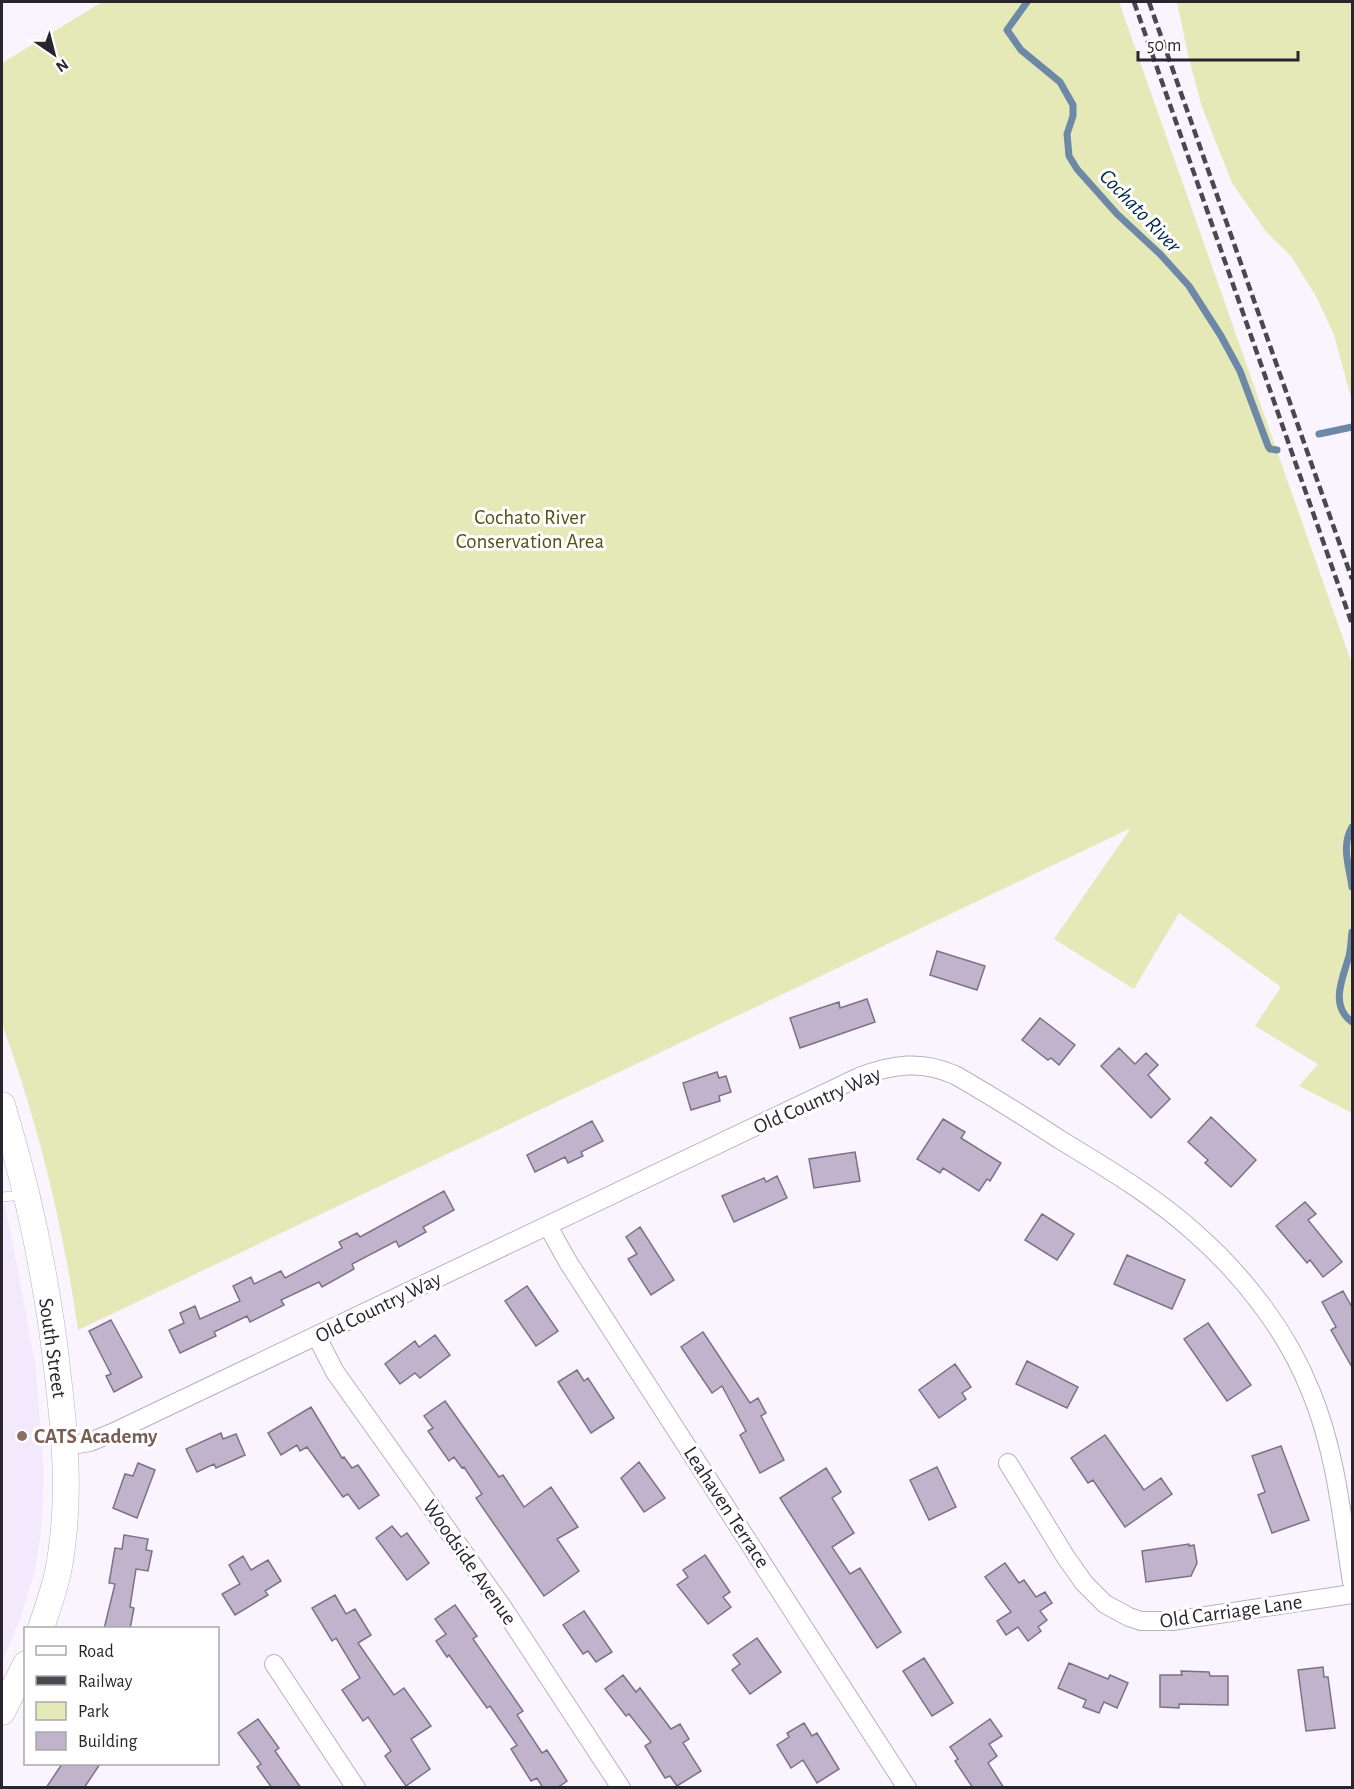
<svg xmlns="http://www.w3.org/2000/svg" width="1354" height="1789" font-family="'Alegreya Sans',sans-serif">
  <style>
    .built { fill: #f3e9fc }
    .green { fill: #e5e8b7 }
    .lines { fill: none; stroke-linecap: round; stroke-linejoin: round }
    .stream { stroke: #6e88a7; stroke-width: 7 }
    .building { fill: #c0b3cb; stroke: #7d7187; stroke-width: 1.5 }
    .service-casing { stroke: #bbaec6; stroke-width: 10 }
    .minor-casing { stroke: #bbaec6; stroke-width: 20 }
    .secondary-casing { stroke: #bbaec6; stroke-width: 27 }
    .service { stroke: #fff; stroke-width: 9 }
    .minor { stroke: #fff; stroke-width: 18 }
    .secondary { stroke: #fff; stroke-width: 26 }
    .rail { stroke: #4b4750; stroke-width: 4.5; stroke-dasharray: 9 4.5; stroke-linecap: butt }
    .education-dot { fill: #8d6e63; stroke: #fff; stroke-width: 2 }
    .labels { text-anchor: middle; stroke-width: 6; stroke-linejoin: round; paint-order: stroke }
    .park-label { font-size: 21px; fill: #525315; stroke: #fff }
    .street-label { font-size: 21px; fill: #29252e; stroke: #fff }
    .education-label { font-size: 21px; font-weight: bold; fill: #785e54; stroke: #fff; text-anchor: start }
    .water-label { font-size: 22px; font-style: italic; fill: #002a4f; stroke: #fff }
  </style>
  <rect width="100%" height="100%" fill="#f9f4fe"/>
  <path class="built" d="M2,1190l15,75 19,104 8,103 -3,62 -6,36 -16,52 -17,40z"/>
  <path class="green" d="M102,2h1017l233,662v449l-53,-27 19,-22 -63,-38 26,-39 -102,-74 -45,76 -80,-50 77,-111 -1053,502c-15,-105 -40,-207 -76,-306v-961z
    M1177,2h175v399l-18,-66 -17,-37 -26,-42 -24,-23 -35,-50 -30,-76 -14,-52z"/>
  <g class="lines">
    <path class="stream" d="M1027,2l-20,28 14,20 39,32 13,23v11l-6,18 2,22 8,13 40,45 43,40 29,32 32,50 19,35 28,75 2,3 7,1
      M1319,434l33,-7
      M1352,827c-11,20 -3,38 0,60
      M1352,932c-1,8 -1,16 -3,24 -6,22 -20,49 3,66"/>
  </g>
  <path class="building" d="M937,951l48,15 -8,24 -47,-15z
    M867,999l8,23 -75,26 -10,-30 49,-16 1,6z
    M1040,1018l35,27 -16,20 -8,-7 -3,2 -26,-20z
    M1119,1048l16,16 11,-11 12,12 -10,10 22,24 -19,19 -50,-52z
    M717,1072l2,6 7,-2 5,16 -12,4 1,5 -29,9 -8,-27z
    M1211,1117l45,43 -25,27 -26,-24 3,-3 -20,-18z
    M943,1119l22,13 -4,6 40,25 -11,18 -3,-2 -8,12 -36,-23 -3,5 -23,-14z
    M592,1121l11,20 -22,11 2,4 -15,7 -3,-6 -30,15 -8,-17z
    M855,1152l5,29 -46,7 -5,-29z
    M777,1176l10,22 -53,24 -12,-26 42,-18 2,4z
    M444,1191l10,19 -31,17 3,5 -27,15 -3,-6 -44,23 2,5 -32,18 -3,-5 -38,18 3,5 -34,17 -3,-6 -33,16 2,4 -36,17 -11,-23 15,-7 -4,-10 15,-7 5,13 40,-18 -7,-15 18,-9 3,7 27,-13 4,7 57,-30 -3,-6 18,-9 3,4z
    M1305,1202l11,12 -8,6 34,42 -19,15 -13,-17 -3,3 -31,-37z
    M1042,1214l32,20 -17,26 -32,-20z
    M640,1227l34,53 -23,15 -23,-36 9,-5 -11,-17z
    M1127,1255l58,25 -13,29 -58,-25z
    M527,1286l31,45 -22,15 -31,-45z
    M1343,1291l10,18v60l-22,-39 5,-3 -14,-25z
    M111,1320l31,57 -28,15 -8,-16 5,-2 -22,-43z
    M1208,1323l43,62 -24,16 -43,-62z
    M703,1332l47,71 8,-5 8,15 -5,3 23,44 -24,13 -20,-38 6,-4 -24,-45 -10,7 -31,-46z
    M435,1335l15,20 -30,23 -5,-5 -15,11 -15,-20 30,-23 4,6z
    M1027,1361l51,26 -11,21 -51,-24z
    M955,1364l16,23 -9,6 4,6 -27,19 -20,-28z
    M577,1370l7,11 4,-3 26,40 -23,15 -33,-51z
    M445,1401l54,76 4,-2 21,32 27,-20 27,40 -21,12 22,32 -35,25 -68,-98 6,-4 -18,-27 -2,1 -8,-11 -5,4 -21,-30 5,-3 -9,-12z
    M311,1407l31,51 2,-1 8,11 6,-3 21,30 -20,14 -11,-15 -5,3 -36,-50 -7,4 -3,-6 -16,10 -13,-22z
    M221,1433l2,6 13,-5 9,21 -29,13 -2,-4 -17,8 -11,-23z
    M1105,1435l39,55 17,-12 11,16 -47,33 -32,-47 -5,3 -17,-25z
    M1281,1446l28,74 -37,13 -14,-38 7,-3 -13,-36z
    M639,1462l26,36 -21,14 -23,-34z
    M138,1463l17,7 -18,48 -24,-10 12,-34 8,2z
    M937,1467l19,40 -27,13 -19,-40z
    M826,1468l15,24 -9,6 22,35 -22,14 18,27 10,-6 41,64 -24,16 -97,-150z
    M392,1526l9,11 6,-4 22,30 -22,17 -31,-42z
    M124,1535l24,4 -2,11 6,1 -4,20 -12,-2 -6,38 4,1 -4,21h-26l11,-45 -6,-1 6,-35 7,1z
    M1189,1544v2l5,-1 3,18 -6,13 -45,6 -4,-31z
    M705,1555l25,37 -7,5 8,10 -23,17 -31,-39 11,-8 -5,-7z
    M243,1556l8,14 17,-10 13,21 -16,10 3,4 -33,20 -13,-21 18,-10 -11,-19z
    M1005,1563l14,20 5,-3 12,17 9,-5 7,11 -12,8 7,9 -9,7 3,4 -13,10 -10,-14 -12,8 -9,-14 14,-9 -26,-35z
    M335,1595l11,19 9,-5 16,26 -13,8 36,52 10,-7 27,38 -20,13 19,30 -24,17 -21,-30 6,-5 -23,-34 -5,4 -21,-31 18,-12 -24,-40 -4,3 -20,-33z
    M455,1605l22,31 -4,3 50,72 -6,4 25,38 5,-3 20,31 -10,7h-14l-6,-10 -6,3 -20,-32 6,-4 -27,-39 -3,2 -38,-53 -2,2 -11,-16 10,-7 -11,-15z
    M584,1611l28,41 -16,10 -8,-11 -5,3 -20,-29z
    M757,1638l24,34 -31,22 -18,-24 8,-6 -7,-9z
    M924,1658l29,45 -21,13 -29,-45z
    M1069,1663l39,16 2,-4 18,8 -11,25 -13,-6 -5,11 -16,-6 3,-7 -28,-12z
    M1323,1667l1,10h4l7,51 -29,3 -8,-61z
    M1181,1671l28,1 1,4h18v29l-49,-1v4l-19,-1v-32h22z
    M623,1675l13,17 4,-4 31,41 9,-5 9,15 -6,4 18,28 -24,15 -7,-10 -5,2 -20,-32 6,-4 -22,-28 -3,2 -21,-27z
    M258,1719l21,29 -4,3 26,37h-29l-15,-21 4,-3 -23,-31z
    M990,1719l12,17 -13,8 8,12 -9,7 16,25h-31l-18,-27 3,-2 -8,-12z
    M804,1723l8,13 5,-3 22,36 -22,14 -14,-23 -12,8 -14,-23 12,-8 -2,-4z
    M62,1764h38l-16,24h-38z"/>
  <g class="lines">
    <defs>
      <path id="service" d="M2,1197l21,-2"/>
      <path id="minor" d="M548,1226l20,36 339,526
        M317,1337l18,35 168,236 118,180
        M65,1446l25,-4 22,-9 747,-356c34,-13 63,-17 96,-2 35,20 70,42 104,64 46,28 95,57 135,93 49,43 93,99 117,160 25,60 31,127 41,190
        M1008,1463l57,93 19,27 21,21 24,13 12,4h31l180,-27
        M274,1664l82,124"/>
      <path id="secondary" d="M2,1105c27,88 46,180 56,272 7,59 12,118 3,177 -3,26 -12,50 -20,74
        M2,1712l24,-48"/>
    </defs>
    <use href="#service" class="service-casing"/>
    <use href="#minor" class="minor-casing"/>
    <use href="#secondary" class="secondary-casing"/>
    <use href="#service" class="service"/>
    <use href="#minor" class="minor"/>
    <use href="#secondary" class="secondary"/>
    <path class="rail" d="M1134,2l218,622
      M1149,2l203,577"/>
  </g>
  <circle class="education-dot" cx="22" cy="1436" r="6"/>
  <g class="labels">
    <g class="park-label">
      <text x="530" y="524">Cochato River<tspan x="530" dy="24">Conservation Area</tspan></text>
    </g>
    <g class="street-label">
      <text transform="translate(817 1100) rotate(-24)" y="7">Old Country Way</text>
      <text transform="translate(378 1307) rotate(-26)" y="7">Old Country Way</text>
      <text transform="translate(53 1348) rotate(82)" y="7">South Street</text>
      <text transform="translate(727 1507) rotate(57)" y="7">Leahaven Terrace</text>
      <text transform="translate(470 1562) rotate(55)" y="7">Woodside Avenue</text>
      <text transform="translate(1231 1611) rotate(-8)" y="7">Old Carriage Lane</text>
    </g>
    <g class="education-label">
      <text x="34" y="1443">CATS Academy</text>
    </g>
    <g class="water-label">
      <text transform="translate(1141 210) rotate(46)" y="8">Cochato River</text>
    </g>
  </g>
  <rect width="1354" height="1789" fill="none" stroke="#29252e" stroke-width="6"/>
  <rect x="24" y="1627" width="195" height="138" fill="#ffffff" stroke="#a9a8ab" stroke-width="1.5"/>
  <rect x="36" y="1646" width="30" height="9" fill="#ffffff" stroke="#a9a8ab" stroke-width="1.5"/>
  <text x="78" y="1657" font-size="18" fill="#29252e">Road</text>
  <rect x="36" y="1676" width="30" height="9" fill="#4b4750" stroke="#a9a8ab" stroke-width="1.5"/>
  <text x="78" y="1687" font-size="18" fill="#29252e">Railway</text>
  <rect x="36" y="1702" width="30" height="18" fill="#e5e8b7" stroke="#a9a8ab" stroke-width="1.5"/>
  <text x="78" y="1717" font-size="18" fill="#29252e">Park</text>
  <rect x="36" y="1732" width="30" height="18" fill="#c0b3cb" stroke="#a9a8ab" stroke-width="1.5"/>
  <text x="78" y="1747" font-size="18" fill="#29252e">Building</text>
  <g transform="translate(54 54) rotate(145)" stroke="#ffffff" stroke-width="4.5" paint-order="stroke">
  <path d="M0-4.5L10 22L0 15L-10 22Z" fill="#29252e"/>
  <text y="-9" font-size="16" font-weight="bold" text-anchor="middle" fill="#29252e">N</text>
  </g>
  <path d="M1138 51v9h160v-9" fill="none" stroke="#29252e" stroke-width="3"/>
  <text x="1147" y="51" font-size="18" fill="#29252e" stroke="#ffffff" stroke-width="4.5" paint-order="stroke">50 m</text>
</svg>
